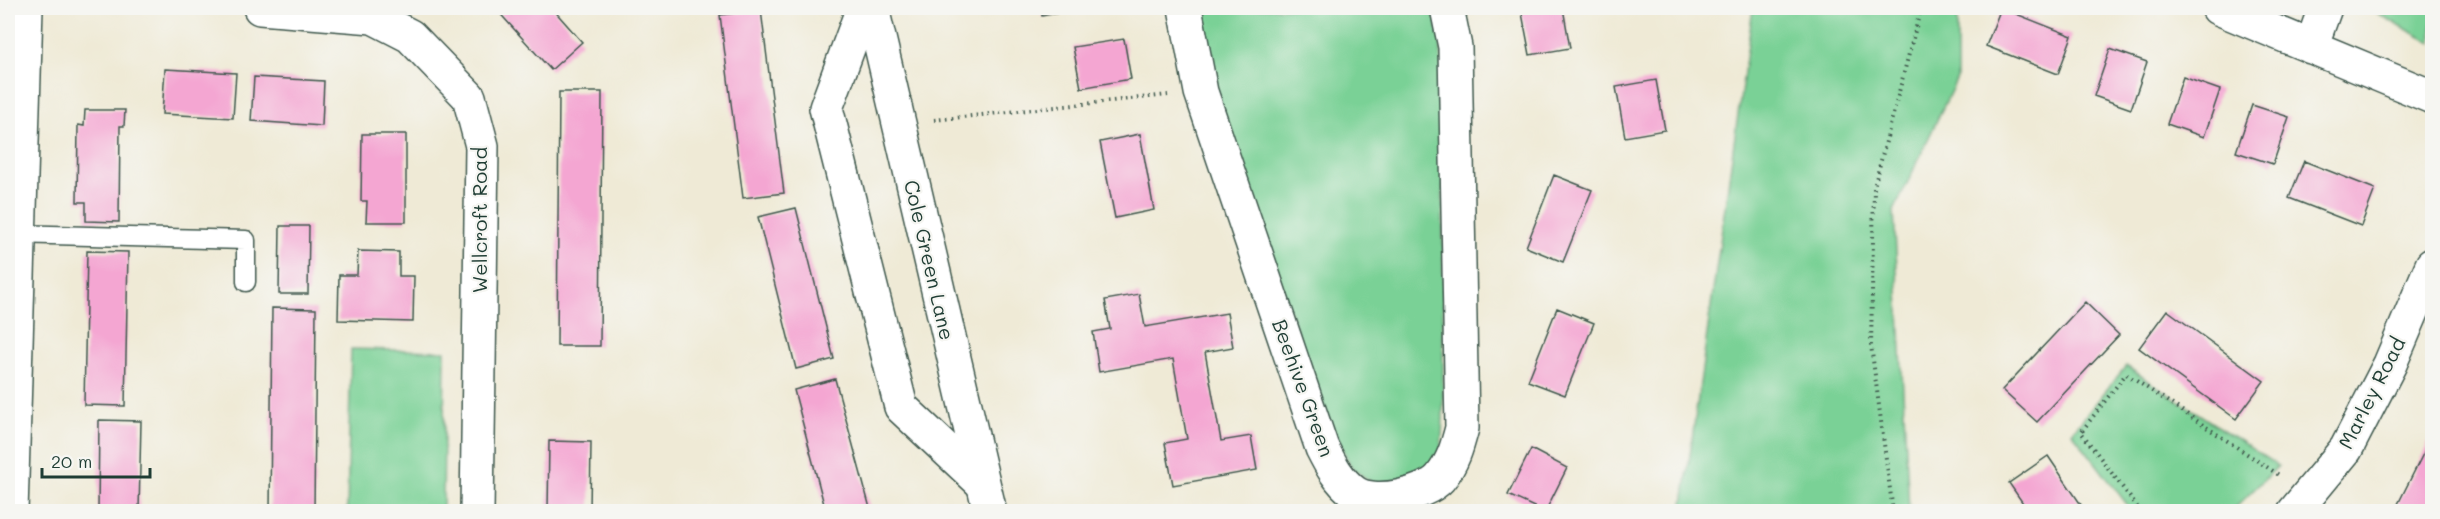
<svg xmlns="http://www.w3.org/2000/svg" width="2440" height="519" font-family="Mali,sans-serif">
  <style>
    .green { fill: #7ad196; stroke: #4c8765; stroke-width: 1.5 }
    .building { fill: #f4a6d2 }
    .lines { fill: none; stroke-linecap: round; stroke-linejoin: round }
    .service-casing { stroke: #3e574c; stroke-width: 21 }
    .minor-casing { stroke: #3e574c; stroke-width: 36 }
    .tertiary-casing { stroke: #3e574c; stroke-width: 36 }
    .path { stroke: #3e574c; stroke-width: 4; stroke-dasharray: 1.5 4.5; stroke-linecap: butt }
    .service { stroke: #fff; stroke-width: 18 }
    .minor { stroke: #fff; stroke-width: 33 }
    .tertiary { stroke: #fff; stroke-width: 33 }
    .labels { text-anchor: middle; stroke-width: 4.5; stroke-linejoin: round; paint-order: stroke }
    .street-label { font-size: 20px; fill: #1f3d34; stroke: #f6f6f2 }
  </style>
  <rect width="100%" height="100%" fill="#f6f6f2"/>
  <filter id="ink" filterUnits="userSpaceOnUse"><feTurbulence type="fractalNoise" baseFrequency=".0167" numOctaves="2"/><feDisplacementMap in="SourceGraphic" scale="12" xChannelSelector="R" yChannelSelector="G"/><feConvolveMatrix kernelMatrix="1 2 1 2 8 2 1 2 1" color-interpolation-filters="sRGB"/></filter>
  <filter id="wash" filterUnits="userSpaceOnUse"><feTurbulence type="fractalNoise" baseFrequency=".008" numOctaves="4" result="noise"/><feDisplacementMap in="SourceGraphic" scale="24" xChannelSelector="R" yChannelSelector="G"/><feGaussianBlur stdDeviation="1.35" result="paint"/><feColorMatrix in="noise" values="0 0 0 0 0 0 0 0 0 0 0 0 0 0 0 0 0 1.4 0 .05"/><feComposite in="paint" operator="in"/></filter>
  <g filter="url(#wash)">
    <rect width="100%" height="100%" fill="#efead6"/>
    <path class="green" d="M1197,8h236l8,37 2,92v282l-2,30 -19,25 -47,11 -23,-17 -22,-43 -115,-326z
      M1753,8h204v70l-63,133 15,300h-227z
      M2367,8h65v35l-2,-1z
      M351,349l94,2 -2,160h-96z
      M2126,366l152,100 -46,45h-100l-60,-79z"/>
    <g id="blocks">
      <path class="building" d="M495,8h57l30,34 -31,28z
        M1041,8h42v1l-41,7z
        M1521,8h42l7,40 -40,7z
        M2001,8l71,28 -14,38 -72,-28z
        M761,10l23,183 -41,5 -23,-183z
        M1124,39l7,40 -50,9 -8,-41z
        M2110,49l37,13 -16,47 -37,-13z
        M165,69l71,4 -3,45 -71,-4z
        M254,77l70,4 -2,45 -71,-5z
        M2183,77l37,13 -16,47 -37,-13z
        M1656,80l9,50 -40,7 -9,-50z
        M559,92h43l-2,254h-43z
        M2252,105l37,12 -16,47 -37,-12z
        M85,110h40l-1,16h-4l-1,96 -33,-1v-19h-9l1,-77 6,1z
        M362,134h44v88h-40l1,-21h-6z
        M1140,134l14,76 -39,8 -15,-76z
        M2304,161l71,28 -14,37 -72,-28z
        M1554,175l38,15 -29,72 -37,-15z
        M796,208l38,151 -38,10 -38,-152z
        M280,226h29l-1,68h-29z
        M87,251l41,1 -3,154 -41,-1z
        M358,251l41,1v24h15l-1,46 -75,-2 1,-45h18z
        M1139,294l6,33 82,-14 6,34 -28,5 16,89 30,-5 6,34 -84,15 -8,-42 22,-4 -14,-80 -74,13 -6,-40 17,-3 -5,-29z
        M2085,302l34,33 -82,87 -35,-32z
        M272,308l44,1 -2,203h-44z
        M1557,308l37,15 -29,72 -37,-14z
        M2167,310l97,71 -28,38 -97,-71z
        M835,379l25,92 11,41h-45l-32,-122z
        M99,420l42,1 -2,91h-41z
        M2432,436v76h-38z
        M549,441l42,1 -1,70h-42z
        M1531,449l36,19 -22,44 -37,-17z
        M2048,456l38,56h-57l-20,-29z"/>
    </g>
  </g>
  <g filter="url(#ink)">
    <use href="#blocks" fill-opacity="0" stroke="#3e574c" stroke-width="1.5"/>
    <g class="lines">
      <defs>
        <path id="service" d="M12,234l234,6v42"/>
        <path id="minor" d="M260,8l113,9 37,19 59,61 13,49 -5,366
          M863,8l-37,100 75,299 81,76
          M1185,8l16,84 121,356c8,16 17,33 32,44 19,14 71,3 86,-14 13,-16 17,-31 22,-50l-7,-381 -8,-39
          M2218,8l214,89
          M2311,47l14,-39
          M11,512l15,-504
          M2294,512l52,-63 44,-85 42,-99"/>
        <path id="tertiary" d="M872,8l118,504"/>
      </defs>
      <use href="#service" class="service-casing"/>
      <use href="#minor" class="minor-casing"/>
      <use href="#tertiary" class="tertiary-casing"/>
      <path class="path" d="M934,120l234,-25
        M1893,512l-22,-167 3,-158 47,-179
        M2141,512l-60,-80 45,-58 153,101"/>
      <use href="#service" class="service"/>
      <use href="#minor" class="minor"/>
      <use href="#tertiary" class="tertiary"/>
    </g>
  </g>
  <g class="labels">
    <g class="street-label">
      <text transform="translate(480 220) rotate(-90)" y="7">Wellcroft Road</text>
      <text transform="translate(929 260) rotate(77)" y="7">Cole Green Lane</text>
      <text transform="translate(1303 388) rotate(70)" y="7">Beehive Green</text>
      <text transform="translate(2372 393) rotate(-63)" y="7">Marley Road</text>
    </g>
  </g>
  <rect width="2440" height="519" fill="none" stroke="#f6f6f2" stroke-width="30"/>
  <path d="M42 468v9h108v-9" fill="none" stroke="#1f3d34" stroke-width="3"/>
  <text x="51" y="468" font-size="18" fill="#1f3d34" stroke="#f6f6f2" stroke-width="4.5" paint-order="stroke">20 m</text>
</svg>
